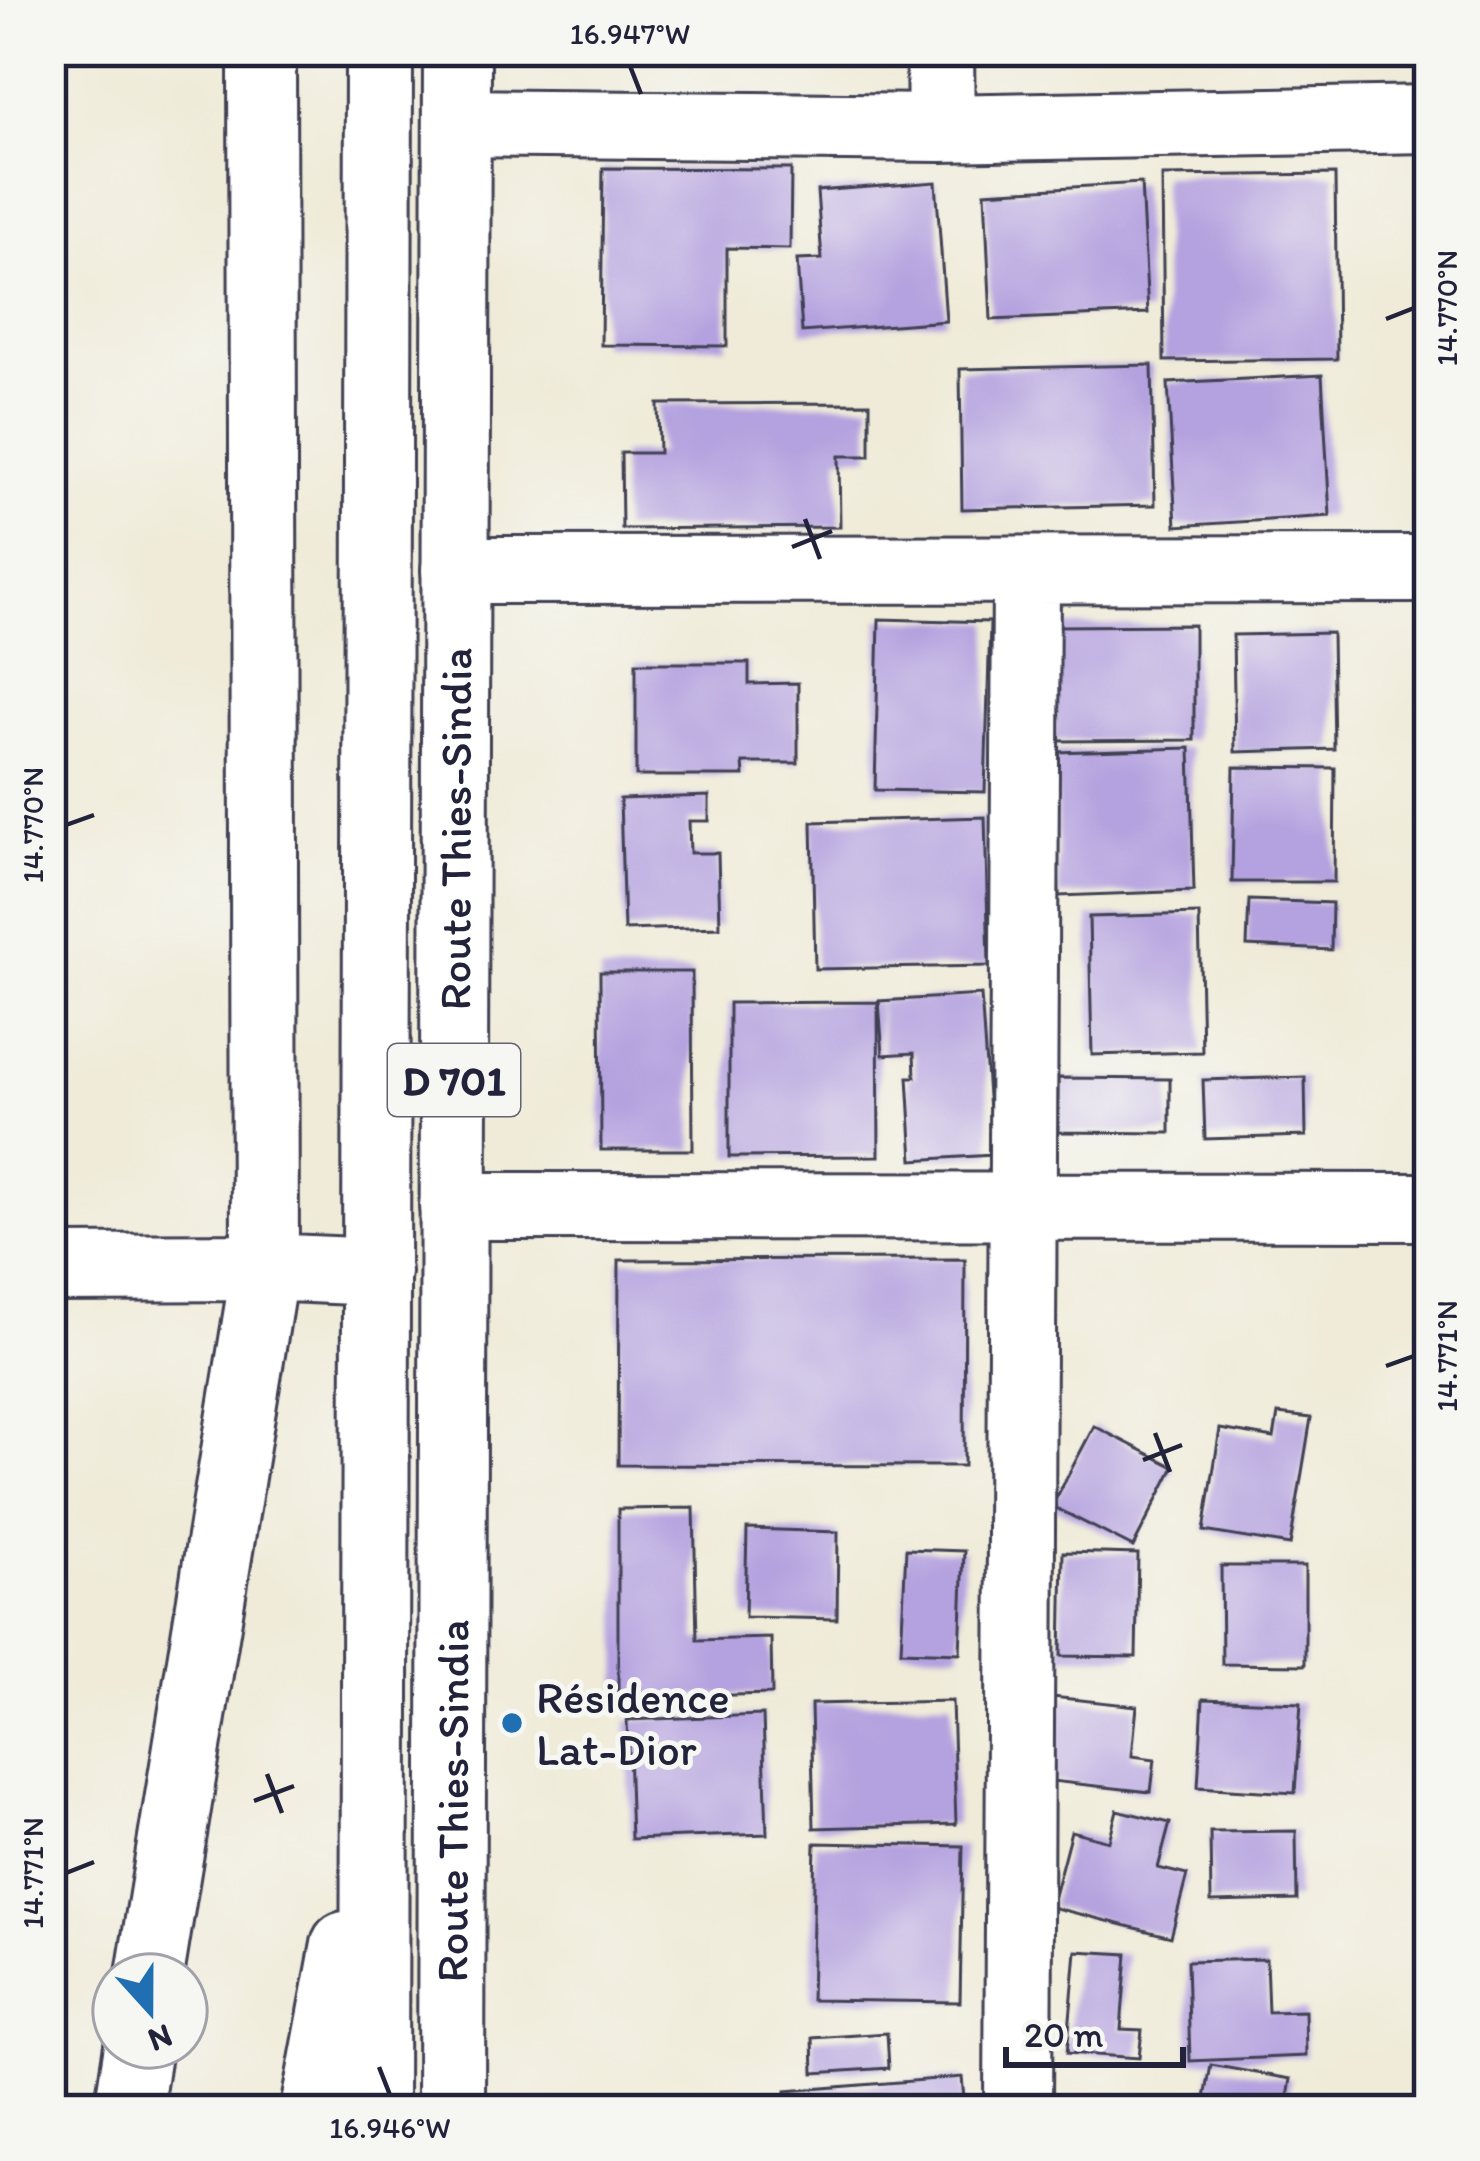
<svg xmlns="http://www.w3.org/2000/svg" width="1480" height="2161" font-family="Itim,sans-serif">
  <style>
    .building { fill: #b4a1df }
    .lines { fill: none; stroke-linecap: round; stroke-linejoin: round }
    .minor-casing { stroke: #414053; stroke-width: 72 }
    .major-casing { stroke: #414053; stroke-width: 72 }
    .minor { stroke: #fff; stroke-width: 66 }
    .major { stroke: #fff; stroke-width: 66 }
    .ticks { fill: none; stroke: #22223b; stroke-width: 4.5 }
    .poi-dot { fill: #1f6fb2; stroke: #f6f6f2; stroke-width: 4.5 }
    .labels { text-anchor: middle; stroke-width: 10; stroke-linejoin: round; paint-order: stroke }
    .shield { fill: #f6f6f2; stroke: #626272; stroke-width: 3 }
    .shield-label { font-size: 42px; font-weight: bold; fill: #22223b }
    .street-label { font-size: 45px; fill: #22223b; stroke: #f6f6f2 }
    .poi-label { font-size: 45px; fill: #22223b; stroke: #f6f6f2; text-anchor: start }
    .neatline { fill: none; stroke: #22223b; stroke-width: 4.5 }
    .ticks-label { font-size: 30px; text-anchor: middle; fill: #22223b }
  </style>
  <rect width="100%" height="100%" fill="#f6f6f2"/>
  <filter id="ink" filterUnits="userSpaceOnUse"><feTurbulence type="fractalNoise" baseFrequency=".00833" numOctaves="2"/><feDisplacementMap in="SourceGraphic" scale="24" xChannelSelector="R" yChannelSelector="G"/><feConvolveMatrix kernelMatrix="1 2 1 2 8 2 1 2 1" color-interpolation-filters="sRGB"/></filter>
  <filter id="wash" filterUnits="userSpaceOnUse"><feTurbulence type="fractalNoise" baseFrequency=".004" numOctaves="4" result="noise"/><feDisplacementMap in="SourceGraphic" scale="48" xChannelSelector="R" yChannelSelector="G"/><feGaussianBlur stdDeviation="2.7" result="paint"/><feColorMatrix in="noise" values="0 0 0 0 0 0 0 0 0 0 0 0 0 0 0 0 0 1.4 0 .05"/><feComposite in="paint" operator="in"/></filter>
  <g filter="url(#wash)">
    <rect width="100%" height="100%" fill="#efebd8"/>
    <g id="blocks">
      <path class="building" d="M603,168l188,1 -1,80 -63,-1v98l-126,-1z
        M1335,174l2,185 -173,2 -2,-185z
        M936,182l10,139 -144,11 -5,-72 25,-1 -5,-68z
        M1141,183l7,130 -157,7 -6,-128z
        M1152,365l3,140 -193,4 -2,-140z
        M1322,375l8,141 -154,10 -8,-143z
        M870,403v53h-31l1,71 -218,2 -1,-76h38l-1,-49z
        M879,619l111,3 -5,170 -110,-2z
        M1194,625v115l-139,1v-115z
        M1332,633l2,116 -99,3 -2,-117z
        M636,663h113v21l49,-1v80h-55l1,13h-108z
        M1190,748l4,143 -135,5 -4,-144z
        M1234,767l101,1 -1,114h-102z
        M709,796v25h-20l1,32h28l2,74 -96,3 -4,-131z
        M985,817l4,149 -174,3 -3,-147z
        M1249,900l83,3 -1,47 -84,-4z
        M1199,914l3,138 -110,3 -3,-138z
        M600,972h92l1,178h-92z
        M981,995l11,160 -79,5 -5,-83h7l-1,-24 -31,2 -4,-54z
        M878,1002l1,154 -150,1v-154z
        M1305,1077l1,59 -101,3 -2,-59z
        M1058,1078l112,1v54l-112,-1z
        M965,1259l-1,207 -346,-1 1,-205z
        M1278,1414l33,4 -21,127 -86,-14 16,-102 54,9z
        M1094,1426l80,41 -41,80 -81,-41z
        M694,1508l3,132 74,-2 1,56 -154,4v-189z
        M747,1529l91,3 -1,87 -92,-2z
        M906,1549l58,2 -4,102 -59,-2z
        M1063,1552l75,2 -2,103 -75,-1z
        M1221,1566h84v99l-83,-1z
        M1052,1697l85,9 -5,50 23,3 -4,33 -109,-12z
        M1203,1699l98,4 -6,90 -97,-6z
        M952,1701l4,123 -142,4 -3,-124z
        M763,1715l4,119 -136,5 -4,-119z
        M1117,1810l53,13 -12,45 29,7 -16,62 -120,-30 20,-76 38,10z
        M1296,1831l1,69 -86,2 -1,-70z
        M815,1843l148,3 -3,156 -149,-2z
        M1076,1951l51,3 -6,75 21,1 -3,28 -72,-5z
        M1266,1959l2,53 37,-1 1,45 -116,5 -3,-100z
        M887,2033l2,35 -75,5 -1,-35z
        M1211,2065l80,14 -5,31h-83z
        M962,2077l3,33h-178l-1,-19z"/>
    </g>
  </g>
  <g filter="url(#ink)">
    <use href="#blocks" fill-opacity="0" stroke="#414053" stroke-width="3"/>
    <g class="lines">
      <defs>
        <path id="minor" d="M940,51l1,77
          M457,123l484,5 488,-9
          M455,570l974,-1
          M453,1206l976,1
          M51,1268l214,-1 112,5
          M150,1975l115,-708 -3,-1216
          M128,2110l10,-63
          M1018,2110l8,-1539"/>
        <g id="major">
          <path d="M314,2110l31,-165"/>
          <path d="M374,2110l5,-2059"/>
          <path id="s1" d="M451,2110l6,-2059"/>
        </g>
      </defs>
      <use href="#minor" class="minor-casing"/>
      <use href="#major" class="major-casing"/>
      <use href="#minor" class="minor"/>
      <use href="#major" class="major"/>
    </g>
  </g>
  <path class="ticks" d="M630,66l11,28M1386,319l28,-11M805,519l15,40M792,547l40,-16M66,825l28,-10M1386,1366l28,-10M1155,1433l15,39M1143,1460l39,-15M267,1774l15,39M254,1801l40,-15M66,1873l28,-11M379,2067l11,28"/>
  <circle class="poi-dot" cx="512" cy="1723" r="12"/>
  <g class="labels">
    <rect class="shield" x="388" y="1044" width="132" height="72" rx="9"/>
    <g class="shield-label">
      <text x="454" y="1095">D 701</text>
    </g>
    <g class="street-label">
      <text dy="16" stroke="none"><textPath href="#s1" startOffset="1281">Route Thies-Sindia</textPath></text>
      <text dy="16" stroke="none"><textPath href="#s1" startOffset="309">Route Thies-Sindia</textPath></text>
    </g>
    <g class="poi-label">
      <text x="536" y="1713">Résidence<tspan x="536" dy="52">Lat-Dior</tspan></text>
    </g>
  </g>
  <rect width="1480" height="2161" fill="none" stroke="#f6f6f2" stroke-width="132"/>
  <g transform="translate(150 2011) rotate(159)"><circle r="57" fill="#f6f6f2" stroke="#a1a1a9" stroke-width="3"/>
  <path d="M0-9L21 45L0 30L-21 45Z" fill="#1f6fb2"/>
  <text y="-18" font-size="33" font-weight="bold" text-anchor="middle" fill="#22223b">N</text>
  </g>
  <path d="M1006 2047v18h177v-18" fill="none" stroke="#22223b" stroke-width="6"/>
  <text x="1024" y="2047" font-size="36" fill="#22223b" stroke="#f6f6f2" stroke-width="9" paint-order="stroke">20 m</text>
  <rect x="66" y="66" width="1348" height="2029" class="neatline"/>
  <g class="ticks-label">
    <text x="630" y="44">16.947°W</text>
    <text transform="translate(1447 308) rotate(-90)" y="10">14.770°N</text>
    <text transform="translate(33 825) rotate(-90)" y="10">14.770°N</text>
    <text transform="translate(1447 1356) rotate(-90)" y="10">14.771°N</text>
    <text transform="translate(33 1873) rotate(-90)" y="10">14.771°N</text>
    <text x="390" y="2138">16.946°W</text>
  </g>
</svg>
